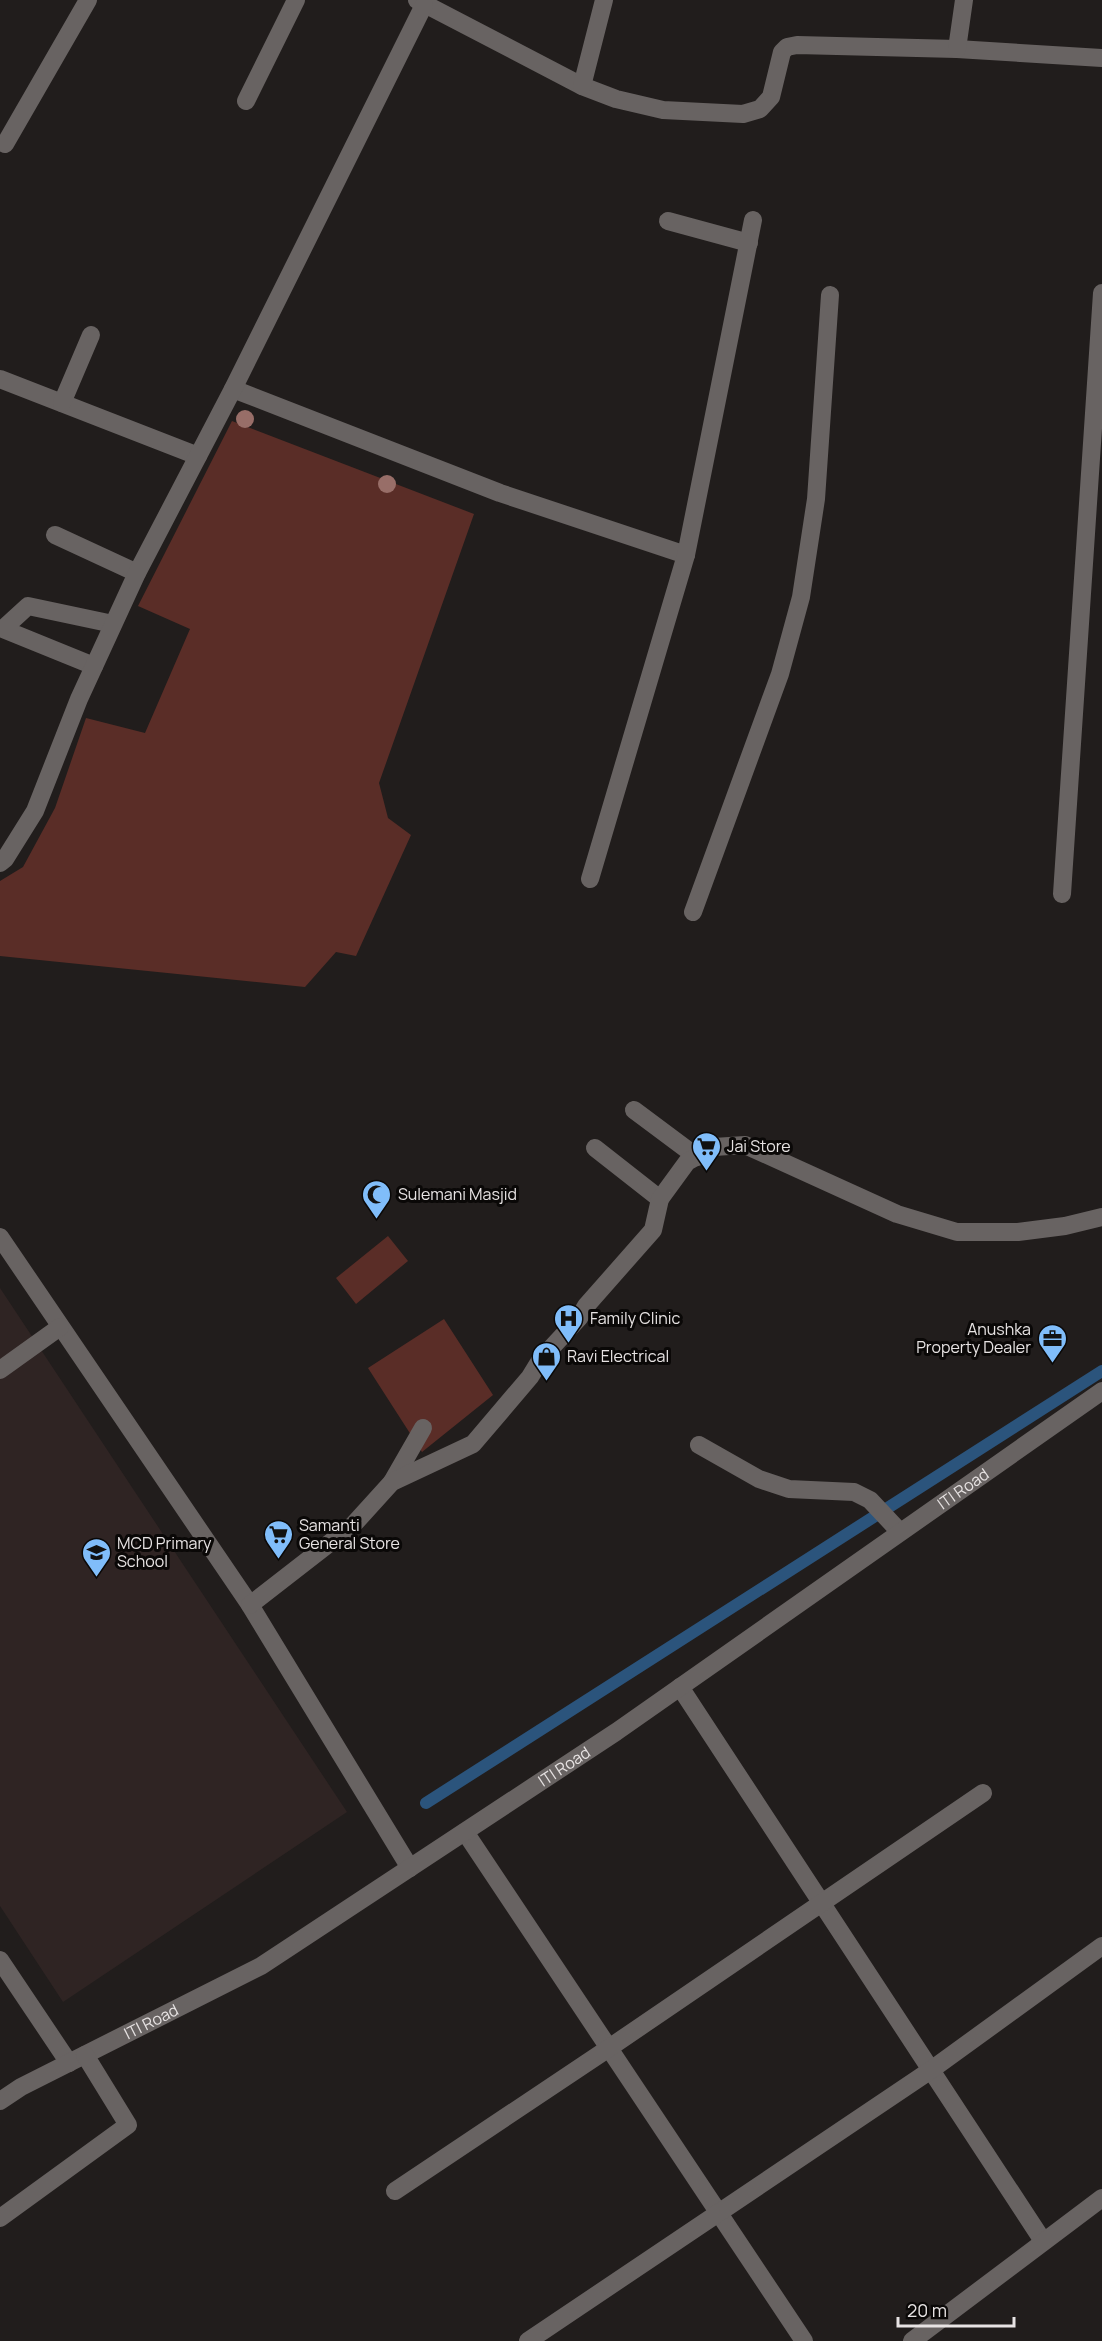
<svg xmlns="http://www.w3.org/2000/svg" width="1102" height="2341" font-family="Manrope,sans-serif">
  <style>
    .built { fill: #2f2423 }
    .green { fill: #5a2d27 }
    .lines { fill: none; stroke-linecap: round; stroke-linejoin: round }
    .stream { stroke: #2b547c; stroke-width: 12 }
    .minor { stroke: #686362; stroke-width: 18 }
    .tree { fill: #986e68 }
    .labels { text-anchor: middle; stroke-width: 6; stroke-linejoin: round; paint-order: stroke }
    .poi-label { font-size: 16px; fill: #e7e3e3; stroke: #0a0807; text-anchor: start }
    .street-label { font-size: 16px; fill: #e7e3e3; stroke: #0a0807 }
  </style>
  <rect width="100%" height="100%" fill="#211d1c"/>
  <path class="built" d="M0,1288l347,524 -284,190 -63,-96z"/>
  <path class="green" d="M232,421l242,93 -95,269 9,35 23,17 -55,121 -20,-4 -31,35 -305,-31v-75l23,-14 32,-59 31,-90 59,15 45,-104 -52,-23z
    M388,1236l20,25 -52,43 -20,-26z
    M444,1319l49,76 -71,57 -54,-84z"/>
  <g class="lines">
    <path class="stream" d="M426,1803l676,-432"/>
    <g class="minor">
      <path d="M417,0l165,86 34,13 47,11 80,4 17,-5 11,-12 11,-45 5,-5 10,-2 160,4 145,9"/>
      <path d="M957,49l7,-49"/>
      <path d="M582,86l22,-86"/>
      <path d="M246,101l50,-101"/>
      <path d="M5,144l83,-144"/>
      <path d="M668,221l81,22"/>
      <path d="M0,379l198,77"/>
      <path d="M233,389l267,104 186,62"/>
      <path d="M62,403l29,-68"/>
      <path d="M55,535l82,38"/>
      <path d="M94,666l-91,-37 25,-23 85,18"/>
      <path d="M0,863l5,-4 30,-48 44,-112 58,-126 96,-184 191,-384"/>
      <path d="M590,879l96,-324 67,-335"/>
      <path d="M1062,894l40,-601"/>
      <path d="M693,912l87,-238 21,-77 15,-98 14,-204"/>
      <path d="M634,1110l63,47"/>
      <path d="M595,1148l65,51"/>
      <path d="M0,1237l250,368 160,263"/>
      <path d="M0,1370l60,-43"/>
      <path d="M699,1445l60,34 30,10 65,3 16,8 30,32"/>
      <path d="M392,1482l31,-54"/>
      <path d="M250,1605l103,-80 39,-43 81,-38 57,-67 11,-18 38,-41 7,-12 67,-76 7,-31 27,-37 27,-15 31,-2 152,69 60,18h61l47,-6 37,-9"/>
      <path d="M680,1687l363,554"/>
      <path d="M465,1832l339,509"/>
      <path d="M0,1960l69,103"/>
      <path id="s1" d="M0,2101l21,-14 240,-121 355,-234 486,-341"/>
      <path d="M395,2191l214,-143 374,-255"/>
      <path d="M0,2218l128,-93 -43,-70"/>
      <path d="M528,2341l403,-271 171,-124"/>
      <path d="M912,2341l190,-143"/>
    </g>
  </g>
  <g class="tree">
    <circle cx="245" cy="419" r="9"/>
    <circle cx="387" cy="484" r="9"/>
  </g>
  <defs>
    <symbol id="supermarket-pin" viewBox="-11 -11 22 30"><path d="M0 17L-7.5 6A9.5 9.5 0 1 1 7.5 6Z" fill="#80bdfa" stroke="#0a0807"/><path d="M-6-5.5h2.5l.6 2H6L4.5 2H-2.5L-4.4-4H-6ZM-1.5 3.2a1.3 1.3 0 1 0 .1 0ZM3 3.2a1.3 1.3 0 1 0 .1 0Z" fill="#111"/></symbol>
    <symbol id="mosque-pin" viewBox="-11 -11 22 30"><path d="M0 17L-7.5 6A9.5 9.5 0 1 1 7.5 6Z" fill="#80bdfa" stroke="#0a0807"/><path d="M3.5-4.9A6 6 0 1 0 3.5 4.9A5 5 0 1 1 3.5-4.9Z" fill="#111"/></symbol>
    <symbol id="hospital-pin" viewBox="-11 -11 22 30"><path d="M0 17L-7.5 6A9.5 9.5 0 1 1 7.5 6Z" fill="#80bdfa" stroke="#0a0807"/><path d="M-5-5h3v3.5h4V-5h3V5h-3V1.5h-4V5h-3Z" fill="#111"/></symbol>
    <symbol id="office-pin" viewBox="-11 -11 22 30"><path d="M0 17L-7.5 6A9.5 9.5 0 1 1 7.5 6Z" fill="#80bdfa" stroke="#0a0807"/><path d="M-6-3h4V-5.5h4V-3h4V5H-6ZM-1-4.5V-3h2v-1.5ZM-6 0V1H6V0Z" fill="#111"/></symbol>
    <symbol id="shop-pin" viewBox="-11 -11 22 30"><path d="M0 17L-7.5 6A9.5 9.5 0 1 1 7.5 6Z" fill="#80bdfa" stroke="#0a0807"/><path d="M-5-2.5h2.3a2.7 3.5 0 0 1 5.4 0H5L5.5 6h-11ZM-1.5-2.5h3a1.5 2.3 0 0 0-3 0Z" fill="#111"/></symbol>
    <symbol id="school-pin" viewBox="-11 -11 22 30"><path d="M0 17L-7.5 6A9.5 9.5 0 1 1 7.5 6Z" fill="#80bdfa" stroke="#0a0807"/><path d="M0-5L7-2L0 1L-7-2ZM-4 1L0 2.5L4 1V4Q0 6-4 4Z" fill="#111"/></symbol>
  </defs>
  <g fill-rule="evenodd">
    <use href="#supermarket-pin" x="690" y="1130" width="33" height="45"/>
    <use href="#mosque-pin" x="360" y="1178" width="33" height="45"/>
    <use href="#hospital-pin" x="552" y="1302" width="33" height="45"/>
    <use href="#office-pin" x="1036" y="1322" width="33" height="45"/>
    <use href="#shop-pin" x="530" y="1340" width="33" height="45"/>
    <use href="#supermarket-pin" x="262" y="1518" width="33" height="45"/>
    <use href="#school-pin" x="80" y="1536" width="33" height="45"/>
  </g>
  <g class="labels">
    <g class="poi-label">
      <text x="727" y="1152">Jai Store</text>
      <text x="398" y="1200">Sulemani Masjid</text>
      <text x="590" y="1324">Family Clinic</text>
      <text x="1031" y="1335" text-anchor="end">Anushka<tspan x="1031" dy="18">Property Dealer</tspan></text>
      <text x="567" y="1362">Ravi Electrical</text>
      <text x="299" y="1531">Samanti<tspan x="299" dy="18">General Store</tspan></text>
      <text x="117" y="1549">MCD Primary<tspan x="117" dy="18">School</tspan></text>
    </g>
    <g class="street-label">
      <text dy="6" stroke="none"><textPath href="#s1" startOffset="1143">ITI Road</textPath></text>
      <text dy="6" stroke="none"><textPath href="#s1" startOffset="657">ITI Road</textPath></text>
      <text dy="6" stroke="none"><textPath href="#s1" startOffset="171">ITI Road</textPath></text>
    </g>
  </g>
  <path d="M898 2317v9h116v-9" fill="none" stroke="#e7e3e3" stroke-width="3"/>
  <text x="907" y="2317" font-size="18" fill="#e7e3e3" stroke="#0a0807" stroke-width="4.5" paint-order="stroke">20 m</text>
</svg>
